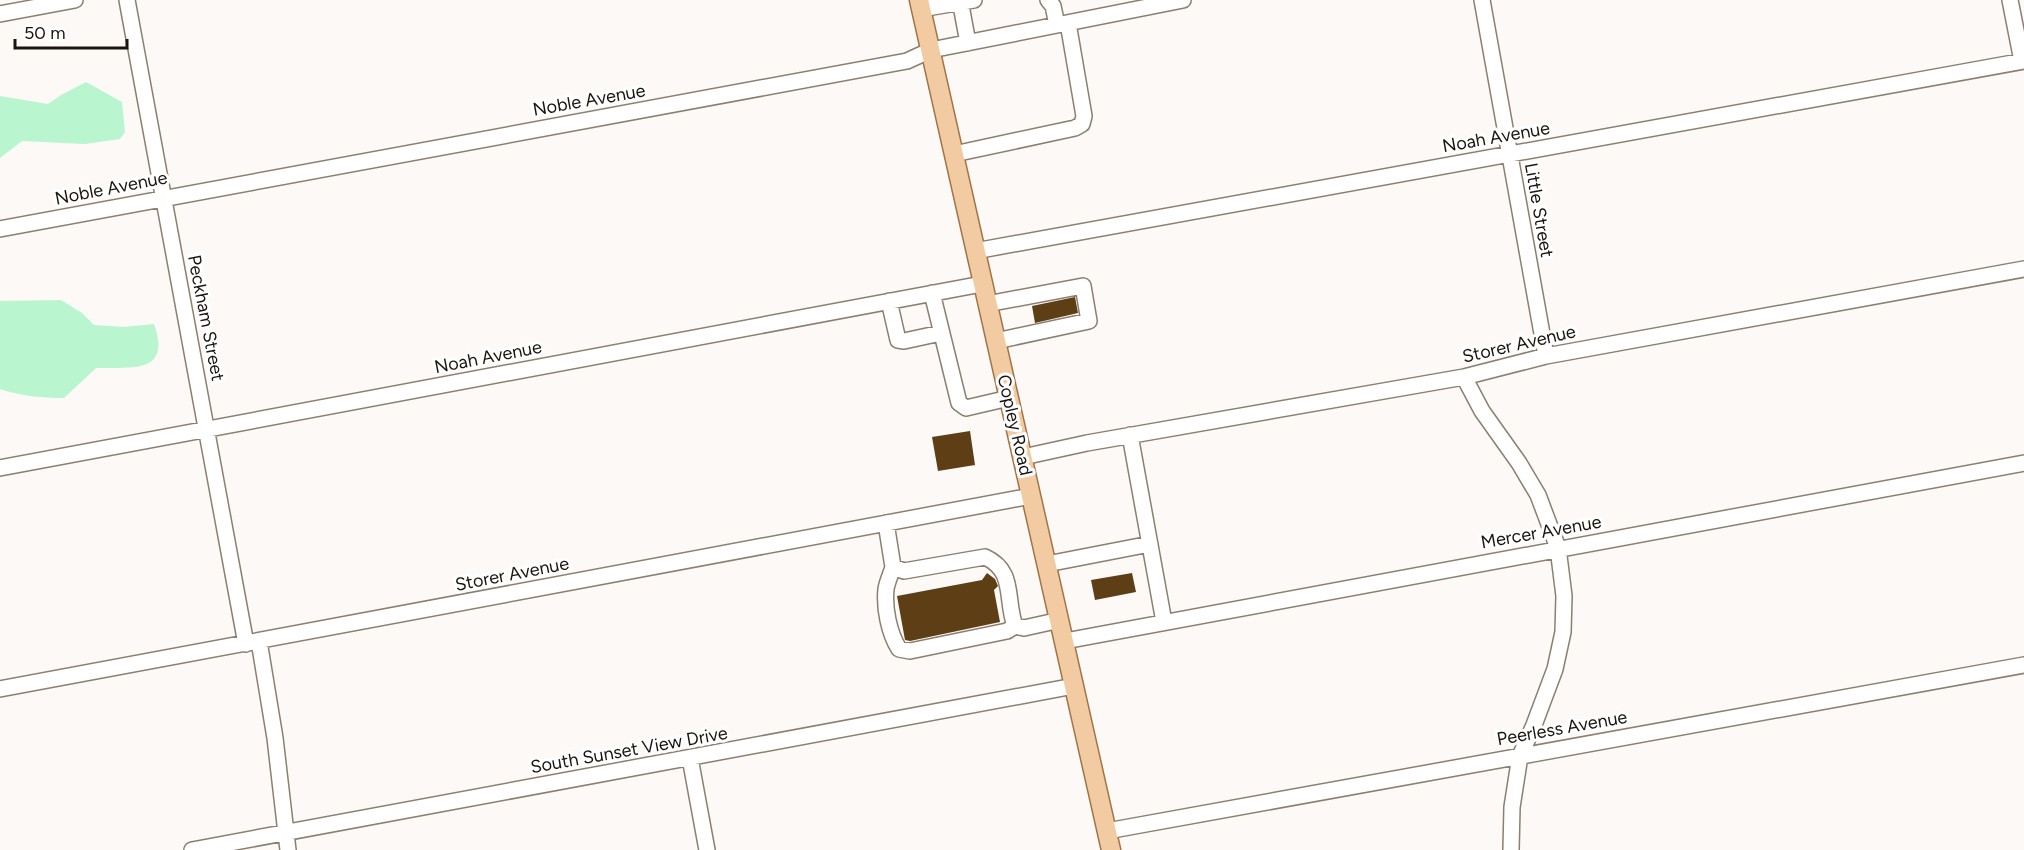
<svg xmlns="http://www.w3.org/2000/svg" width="2024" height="850" font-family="Figtree,sans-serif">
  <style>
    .green { fill: #b9f5cf }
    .building { fill: #5e3e15 }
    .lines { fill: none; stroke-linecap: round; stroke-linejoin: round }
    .minor-casing { stroke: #8d7f6f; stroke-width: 18 }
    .major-casing { stroke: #a07447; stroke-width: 21 }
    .minor { stroke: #fff; stroke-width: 15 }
    .major { stroke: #f2cba3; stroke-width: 18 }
    .labels { text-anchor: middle; stroke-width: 6; stroke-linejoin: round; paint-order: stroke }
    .street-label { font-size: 18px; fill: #19140e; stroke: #fff }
  </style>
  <rect width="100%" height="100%" fill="#fcf9f6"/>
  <path class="green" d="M86,82l36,20 3,30 -5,7 -35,5 -63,-3 -22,17v-62l48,8 13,-9z
    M61,300l21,13 12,12 30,2 30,-3c18,51 -23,43 -58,44l-32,30c-22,0 -43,-2 -64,-9v-88z"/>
  <path class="building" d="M1075,297l3,16 -43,10 -3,-17z
    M970,431l5,34 -37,6 -6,-34z
    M987,573l8,6 3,7 -4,4 6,32 -90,19 -5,-1 -8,-44 85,-16z
    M1132,573l4,19 -41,8 -4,-20z"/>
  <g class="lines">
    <defs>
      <path id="minor" d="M127,0l119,644
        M960,0l8,43
        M1048,0l5,6 4,19
        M1482,0l64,356
        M2010,0l12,61
        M921,9l53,-9
        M0,14l75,-14
        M954,154l121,-26 7,-4 2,-8 -16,-93
        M0,229l907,-168 24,-11 252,-50
        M975,251l1049,-190
        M932,293l27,110 7,5 43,-10
        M889,301l9,39 6,1 37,-8
        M987,304l96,-18 6,35 -93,20
        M1464,377l18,34 37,52 19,32 20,53 6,48 -1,36 -8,37 -21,56 -14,31 -8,51 -1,43
        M1130,435l34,187
        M1023,457l64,-14 377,-66 82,-21 478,-87
        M0,468l982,-184
        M886,523l7,44 11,4 81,-14c31,14 20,42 30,69l9,2 36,-8
        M1047,564l103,-20
        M893,567c-2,7 -6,15 -7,22 -2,19 3,44 13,60l11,2 97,-20 8,-5
        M259,641l16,97 13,112
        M1065,641l959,-178
        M0,689l1031,-193
        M690,758l17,92
        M1107,831l917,-166
        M192,850l882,-164"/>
      <path id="major" d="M919,0l192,850"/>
    </defs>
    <use href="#minor" class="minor-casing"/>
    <use href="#major" class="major-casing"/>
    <use href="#minor" class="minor"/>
    <use href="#major" class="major"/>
  </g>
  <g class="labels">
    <g class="street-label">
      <text transform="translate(589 100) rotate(-10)" y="6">Noble Avenue</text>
      <text transform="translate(1496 137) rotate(-10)" y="6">Noah Avenue</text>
      <text transform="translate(111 188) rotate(-11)" y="6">Noble Avenue</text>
      <text transform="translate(1539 210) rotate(80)" y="6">Little Street</text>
      <text transform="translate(206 318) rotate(79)" y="6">Peckham Street</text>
      <text transform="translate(1519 344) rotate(-13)" y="6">Storer Avenue</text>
      <text transform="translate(488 357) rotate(-11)" y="6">Noah Avenue</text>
      <text transform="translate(1015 425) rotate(77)" y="6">Copley Road</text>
      <text transform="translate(1541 532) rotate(-10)" y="6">Mercer Avenue</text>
      <text transform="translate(512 574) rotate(-11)" y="6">Storer Avenue</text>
      <text transform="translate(1562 728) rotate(-10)" y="6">Peerless Avenue</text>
      <text transform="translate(629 750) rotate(-10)" y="6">South Sunset View Drive</text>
    </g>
  </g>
  <path d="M15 39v9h112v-9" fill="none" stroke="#19140e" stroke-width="3"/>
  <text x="24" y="39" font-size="18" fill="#19140e" stroke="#ffffff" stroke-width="4.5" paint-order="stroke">50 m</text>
</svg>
